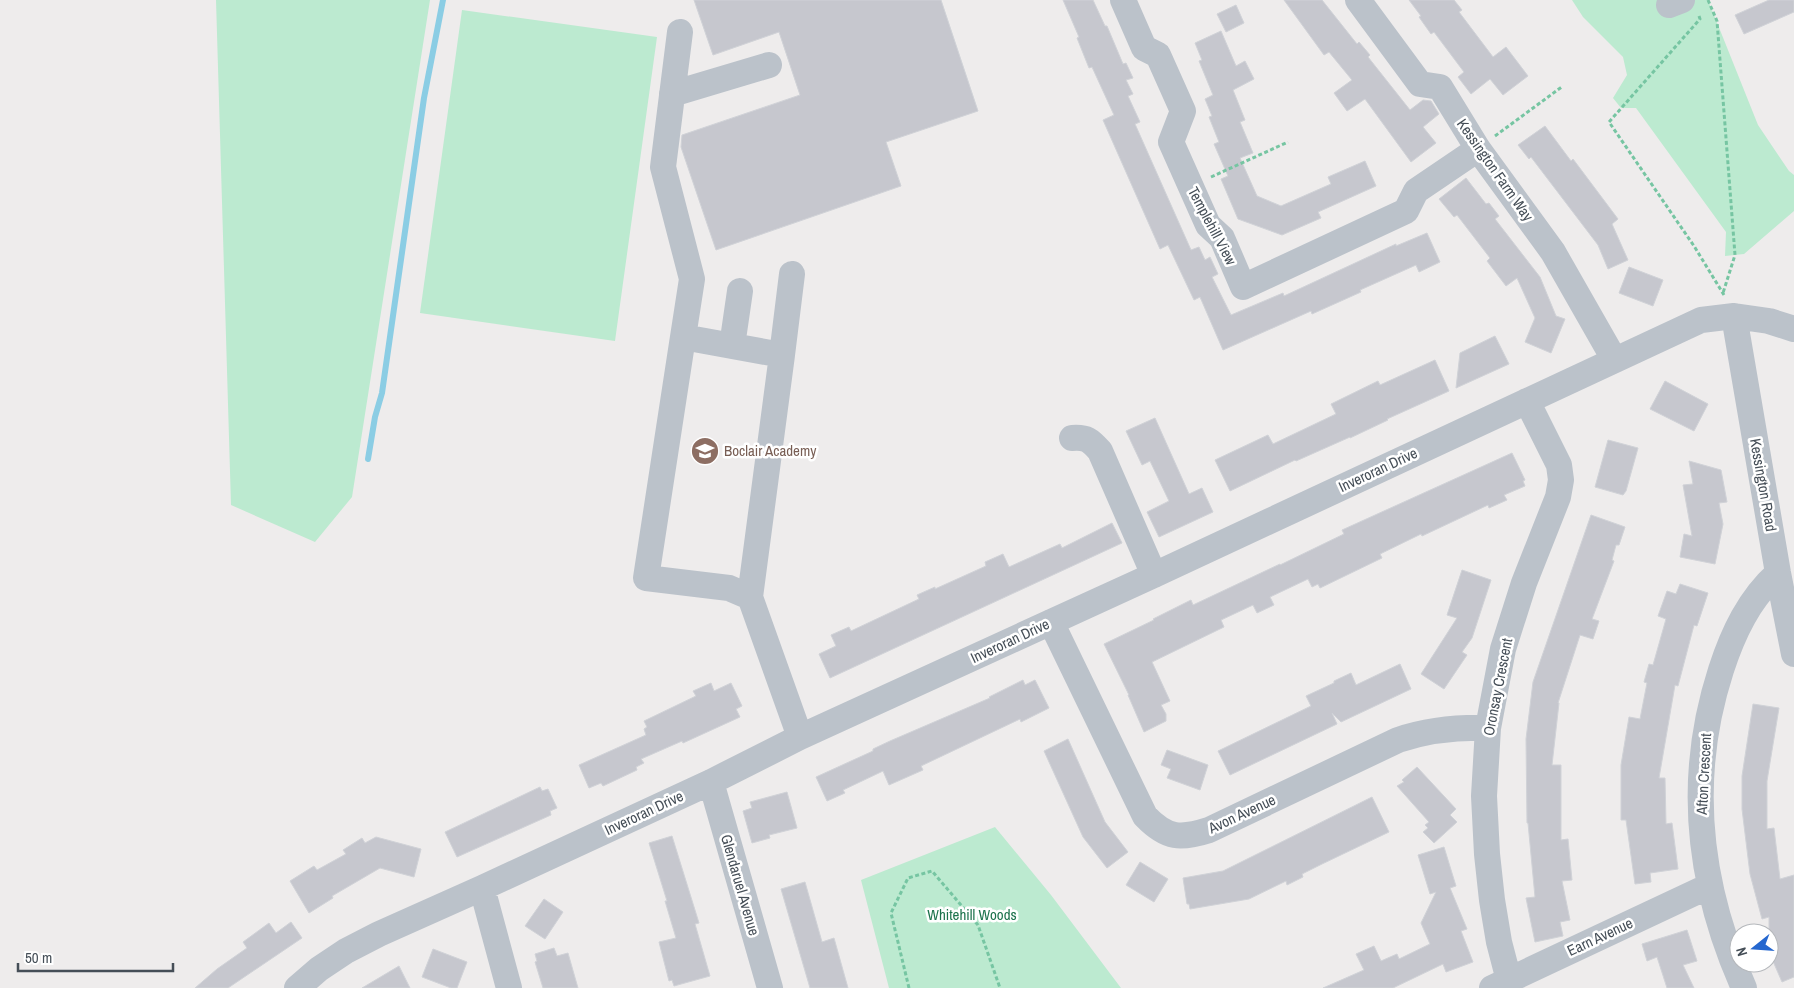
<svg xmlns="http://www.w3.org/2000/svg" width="1794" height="988" font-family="'Archivo Narrow',sans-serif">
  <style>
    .green { fill: #bcead0 }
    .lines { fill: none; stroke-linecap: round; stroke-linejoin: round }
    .stream { stroke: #8bcde4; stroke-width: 6 }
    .building { fill: #c6c7ce; stroke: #d0d2d7 }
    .path { stroke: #76c5a2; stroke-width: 3; stroke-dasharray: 4 2.5; stroke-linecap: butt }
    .minor { stroke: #bbc2ca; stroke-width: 26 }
    .labels { text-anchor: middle; stroke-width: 5; stroke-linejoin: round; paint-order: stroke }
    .street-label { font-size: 15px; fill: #454e57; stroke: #fff }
    .education-label { font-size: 15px; fill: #785e54; stroke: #fff; text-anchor: start }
    .park-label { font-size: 15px; fill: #1c724c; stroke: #fff }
  </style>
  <rect width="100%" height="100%" fill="#eeecec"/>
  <path class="green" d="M216,0h214l-78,497 -37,45 -84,-37z
    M1572,0h136l50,125 31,46 5,4v36l-50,43 -19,2 1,-24 -90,-124h-15l-8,-10 14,-23 -4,-18 -40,-40z
    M462,10l195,27 -42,304 -195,-28z
    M995,827l56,68 70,93h-232l-28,-108z"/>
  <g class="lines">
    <path class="stream" d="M368,459l7,-42 7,-24 42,-295 19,-98"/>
  </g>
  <path class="building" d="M694,0h247l37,111 -92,31 15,44 -185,64 -35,-103 1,-12 118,-40 -21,-63 -66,23z
    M1063,0h30l12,26h2l16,38 3,-1 7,15 -7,2 7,14 -5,2 12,26 -5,2 56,126 8,-3 6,13 5,-3 8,17 -6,3 19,38 52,-22 1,3 112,-52v2l31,-13 13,29 -21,10 -3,-7 -56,25 1,2 -49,22 -1,-3 -88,39 -23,-53 -6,3 -26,-55 -8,4 -57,-129 11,-5 -22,-48 -3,1 -12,-30 2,-1z
    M1284,0h38l35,44 2,-2 11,13 -2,2 42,53 13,-10 8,1 8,13 -16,13 13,16 -25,19 -46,-63 -18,12 -13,-18 18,-13 -23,-28 -5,3z
    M1409,0h45l8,10 -3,2 34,45 13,-10 22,29 -25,19 -13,-16 -19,15 -13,-17 6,-5 -30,-40 -3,2 -12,-17 2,-1z
    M1769,0h25v12l-50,22 -9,-19z
    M1236,5l8,18 -18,9 -9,-18z
    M1221,31l15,35 9,-5 9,18 -21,11 12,30 -5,2 13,31 -13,5 17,38 24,10 50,-22 -3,-7 37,-16 11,25 -58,26 3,6 -39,17 -44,-16 -17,-40 7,-3 -14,-32 5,-2 -10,-25 3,-1 -7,-17 8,-4 -14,-34 3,-1 -7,-17z
    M1545,126l26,35 2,-2 45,60 -6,5 16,36 -20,9 -10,-24 -67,-88 -2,2 -11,-14z
    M1466,178l20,26 3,-1 10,13 -4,3 45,58 16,39 9,3 -14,34 -26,-11 10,-24 -18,-40 -11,8 -19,-25 3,-3 -33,-43 -3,2 -15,-18z
    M1629,267l34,13 -10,26 -34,-13z
    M1495,336l14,28 -53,24 4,-35z
    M1435,360l14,31 -62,28 1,1 -38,18v-1l-54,24 -1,-1 -65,31 -15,-31 53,-25 5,9 63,-30 -5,-10 47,-23 2,4z
    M1665,381l43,23 -14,27 -44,-22z
    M1155,418l34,76 13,-6 11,24 -54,25 -12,-25 22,-11 -19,-40 -8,4 -16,-34z
    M1608,440l30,8 -12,43 -3,4 -28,-8z
    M1512,453l13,27 -2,1 2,5 -21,9 3,5 -18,8 -1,-3 -66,31 -1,-2 -41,20 2,4 -62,30 -2,-4 -6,3 -4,-8 -38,18 4,8 -17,8 -4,-8 -32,15 3,7 -72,35 18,39 -9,4 5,9v7l-22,11 -16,-37h1l-25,-51 50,-24 -1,-1 38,-19 2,5 87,-41v1l64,-31 -2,-4z
    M1689,461l32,9 6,32 -8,1 4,21 -8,40 -35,-7 4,-23 8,2 -9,-51 10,-1z
    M1591,515l34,12 -6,18h-3l-4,15 2,1 -22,58 7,2 -6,18 -13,-4 -22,68h1l-7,62h9v75l7,-1 4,41 -10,1 8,39 -10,2 3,14 -28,6 -9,-44 9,-1 -7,-74h-1l-1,-84 7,-57z
    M1112,523l10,20 -292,135 -11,-24 17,-8 -5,-11 18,-8 2,4 68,-32 -2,-4 18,-8v2l51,-23 -1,-4 18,-8 6,13 51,-23 2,4z
    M1462,570l29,10 -19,58 -10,14 5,3 -23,34 -23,-15 36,-56 -10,-3z
    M1680,584l28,9 -11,33 -3,-1 -16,61 -3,-1 -16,93h6l1,46 6,-1 6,46 -28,4 1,9 -16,2 -9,-64h-5v-55l8,-48 11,2 7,-36 -3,-1 5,-18 4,1 13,-46 -8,-3 9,-25 9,3z
    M1400,664l11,25 -70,33 -9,-9 5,11 -107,51 -12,-24 93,-45 -5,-10 28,-13v-2l17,-8 5,12z
    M1023,680l2,5 10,-5 14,28 -28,14 -1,-3 -99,47 2,4 -34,15 -6,-14 -40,19 2,3 -18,8 -11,-24 57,-26v-2l17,-8 100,-43 -1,-1z
    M711,683l3,8 17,-8 11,23 -6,3 4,8 -57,26 -1,-2 -41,18 3,4 -8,4 1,3 -34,16 -2,-3 -12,5 -10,-23 67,-30 -2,-6 3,-2 -3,-6 52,-25 -3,-5z
    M1753,704l26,4 -12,73v48l7,-1 6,51 14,-4v102l-12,5 -13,-30v-35l-7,2 -12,-45 -8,-65v-33z
    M1068,739l37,83 23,30 -21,16 -24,-31 -39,-86z
    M1167,750l41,15 -8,25 -33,-12 4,-9 -10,-4z
    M1417,767l39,42 -6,6 7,7 -23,21 -11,-11 5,-4 -3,-3 4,-3 -32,-36 7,-4 -2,-2z
    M540,787l2,4 6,-2 9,19 -7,3 1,4 -94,42 -12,-25z
    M787,792l10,36 -28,7 1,3 -18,5 -9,-32 9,-3 -2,-6z
    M1372,797l17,35 -67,32 -20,10 1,3 -16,8 -1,-4 -37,18 -59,10 -1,-5h-2l-4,-26 40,-7z
    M672,836l27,87 -4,1 15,52 -36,10 -2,-6 -3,1 -10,-39 17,-4 -11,-37h2l-18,-58z
    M376,837l45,12 -7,28 -34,-9 -48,28 1,2 -24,15 -19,-32 24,-15 3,4 29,-16 -3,-4 19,-12 3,5z
    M1444,847l12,39 -6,2 17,41 -6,2 12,31 -27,10 -3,-8 -50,24h-70l41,-18 -8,-16 18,-8 7,15 16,-7 2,5 31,-15 -9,-21 15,-31 -6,2 -12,-39z
    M1140,862l28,17 -14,23 -28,-17z
    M805,882l17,60 12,-4 14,50h-38l-29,-99z
    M544,899l19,13 -18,27 -20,-13z
    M291,922l11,16 -74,50h-33l22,-19 30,-21 -4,-6 26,-19 7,10z
    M1687,930l10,31 -14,4 11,23h-27l-10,-31 -10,4 -5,-17z
    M554,948l3,8 11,-3 10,35h-35l-8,-26 2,-1 -2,-7z
    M433,949l34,13 -10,26h-6l-29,-11z
    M399,966l11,22h-48z"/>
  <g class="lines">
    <path class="path" d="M1708,0l9,21 18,234 -12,38
      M1699,16l1,3 -91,103 85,124 30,49
      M1495,136l68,-50
      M1211,177l77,-35
      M909,988l-18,-75 17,-35 24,-7 46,54 22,63"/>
    <path class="minor" d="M1123,0l21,48 14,7 25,56 -12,31 37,83 14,13 21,49 163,-76 10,-20 62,-42
      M1358,0l62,84 20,3 38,62 75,103 61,107
      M1669,5l13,-5
      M680,32l-17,135 29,112 -9,58
      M672,94l97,-29
      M1734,316l44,257 16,81
      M732,346l8,-55
      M782,355l10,-81
      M1072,438c15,-1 18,2 28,13l54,124
      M750,597l-21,-9 -83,-10 37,-241 99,18 -32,242 50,140
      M1051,622l94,194c22,23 36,23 64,14l189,-90c30,-10 58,-13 90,-12
      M711,782l59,206
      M482,888l27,100
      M297,988l22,-19 27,-18 33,-17 103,-46 229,-106 89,-45 354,-162 547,-255 33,-4 35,5 25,8
      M1492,988l217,-102
      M1511,988l-12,-46 -7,-42 -5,-46 -3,-58 4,-68 15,-79 21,-66 34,-86 3,-17 -2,-15 -32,-64
      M1744,988c-46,-103 -58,-210 -23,-318 12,-37 28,-71 57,-97"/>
  </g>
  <defs>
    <symbol id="school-disc" viewBox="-11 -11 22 22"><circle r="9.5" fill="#8d6e63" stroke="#fff"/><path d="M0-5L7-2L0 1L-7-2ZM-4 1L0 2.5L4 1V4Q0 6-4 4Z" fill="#fff"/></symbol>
  </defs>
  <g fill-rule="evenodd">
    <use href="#school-disc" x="689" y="435" width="32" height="32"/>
  </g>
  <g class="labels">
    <g class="street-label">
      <text transform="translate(1495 170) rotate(55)" y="5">Kessington Farm Way</text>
      <text transform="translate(1212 226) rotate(62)" y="5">Templehill View</text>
      <text transform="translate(1378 470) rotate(-25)" y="5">Inveroran Drive</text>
      <text transform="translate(1763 485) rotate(80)" y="5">Kessington Road</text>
      <text transform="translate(1010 641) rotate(-25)" y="5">Inveroran Drive</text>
      <text transform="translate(1498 687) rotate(-79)" y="5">Oronsay Crescent</text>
      <text transform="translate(1704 774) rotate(-87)" y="5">Afton Crescent</text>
      <text transform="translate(644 813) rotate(-25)" y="5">Inveroran Drive</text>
      <text transform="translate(1242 814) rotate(-25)" y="5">Avon Avenue</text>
      <text transform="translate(740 885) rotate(74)" y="5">Glendaruel Avenue</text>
      <text transform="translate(1600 937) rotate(-25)" y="5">Earn Avenue</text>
    </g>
    <g class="education-label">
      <text x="724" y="456">Boclair Academy</text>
    </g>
    <g class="park-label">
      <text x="972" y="920">Whitehill Woods</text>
    </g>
  </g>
  <g transform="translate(1754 948) rotate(253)"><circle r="24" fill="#ffffff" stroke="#b5b8bc"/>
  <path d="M0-4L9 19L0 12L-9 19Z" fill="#2567cf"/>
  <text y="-8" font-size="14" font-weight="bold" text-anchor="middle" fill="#454e57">N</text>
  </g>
  <path d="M18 963v8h155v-8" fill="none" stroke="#454e57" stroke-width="2.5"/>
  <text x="25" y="963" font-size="15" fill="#454e57" stroke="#ffffff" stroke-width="4" paint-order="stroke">50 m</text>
</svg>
